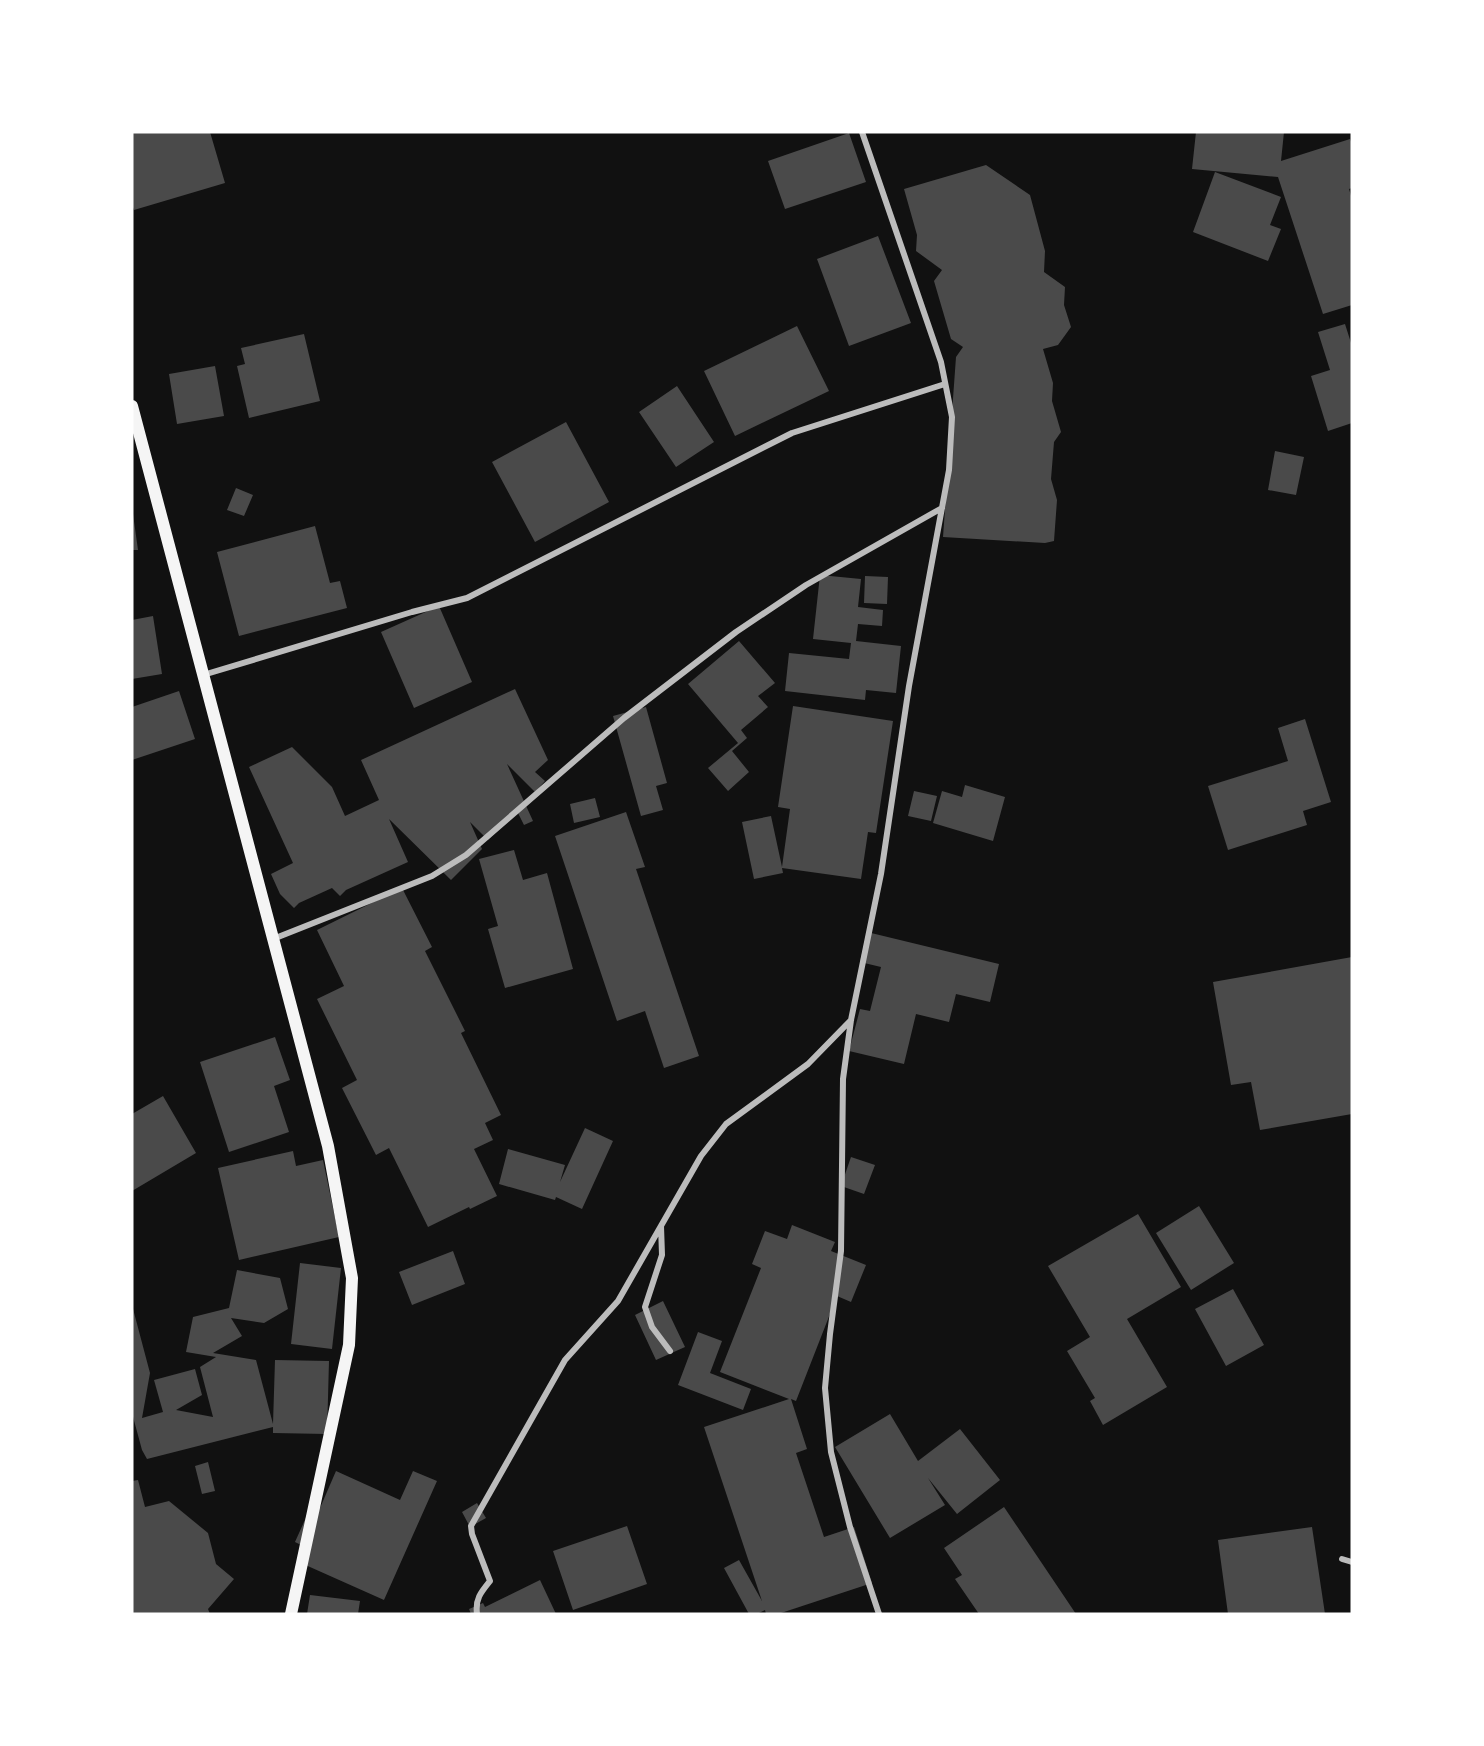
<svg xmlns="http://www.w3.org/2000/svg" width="1484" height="1746" font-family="'Fira Sans Condensed',sans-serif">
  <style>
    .building { fill: #4a4a4a }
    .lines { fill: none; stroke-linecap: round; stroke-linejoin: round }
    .minor { stroke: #bcbcbc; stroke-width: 6 }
    .secondary { stroke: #f5f5f5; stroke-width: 12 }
  </style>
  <rect width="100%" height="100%" fill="#111"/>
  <path class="building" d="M132,132h78l15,51 -91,27 -2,-5z
    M1196,132h88l-3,29 69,-22 2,5v44l-3,1 3,10v106l-29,9 -45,-137 -86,-8z
    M849,133l17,49 -81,27 -17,-48z
    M986,165l44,30 15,56 -1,21 21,15 -1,18 7,22 -13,18 -15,4 10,34 -1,18 9,31 -7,10 -3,37 6,21 -3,41 -9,2 -102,-6 13,-180 7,-10 -12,-8 -17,-58 8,-11 -26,-19 1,-16 -13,-46z
    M1215,172l66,25 -11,28 11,4 -13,32 -75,-29z
    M878,236l33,87 -62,23 -32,-87z
    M1345,324l7,22v77l-24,8 -17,-55 19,-6 -12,-38z
    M797,326l32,65 -94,45 -31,-65z
    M304,334l16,67 -71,17 -12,-52 8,-2 -4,-16z
    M215,366l9,50 -47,8 -8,-50z
    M677,386l37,56 -38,25 -37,-55z
    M566,422l43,80 -74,40 -43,-80z
    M1275,451l29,6 -8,38 -28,-5z
    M236,488l17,7 -9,21 -17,-6z
    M132,514h1l5,36h-6z
    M315,526l15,57 10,-2 7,27 -108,28 -22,-84z
    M820,575l41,4 -3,28 25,3 -1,16 -24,-2 -2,17 45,5 -5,47 -30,-3 -1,10 -80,-9 4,-38 60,6 2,-16 -38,-4z
    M865,576l23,1 -1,27 -23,-1z
    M439,606l33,76 -58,26 -33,-76z
    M153,616l9,58 -30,5v-59z
    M739,641l36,42 -17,13 10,11 -27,23 6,8 -15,13 17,21 -21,19 -20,-23 30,-25 -50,-59z
    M515,689l33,71 -13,12 10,9 -10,11 -28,-28 26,57 -9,4 -7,-14 -29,29 -18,-18 12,27 -31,31 -62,-61 19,43 -62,28 -6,6 -8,-8 -33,15 -5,5 -14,-14 -9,-20 22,-11 -44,-96 43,-20 40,40 13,29 34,-16 -18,-40z
    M179,691l16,48 -63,21v-53z
    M793,706l100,15 -17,112 -8,-1 -7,47 -79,-11 1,5 -29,6 -12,-57 29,-6 11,51 8,-58 -12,-2z
    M646,707l21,76 -11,3 7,24 -22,6 -28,-100z
    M1305,719l26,83 -28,9 4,14 -79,25 -20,-64 80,-25 -10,-33z
    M965,785l40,12 -12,44 -60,-18 9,-32 20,6z
    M914,791l23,5 -6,25 -23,-5z
    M595,798l5,19 -26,6 -4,-19z
    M626,812l19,55 -9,2 63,187 -35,12 -19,-57 -28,10 -62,-185z
    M514,850l9,30 24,-7 26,96 -68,19 -17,-59 10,-3 -19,-67z
    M402,888l30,59 -7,4 40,80 -4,2 40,82 -16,8 8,17 -19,9 23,47 -27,13 -1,-2 -41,20 -39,-79 -13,7 -34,-67 15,-8 -40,-81 27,-13 -27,-56z
    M867,932l132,32 -9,38 -34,-8 -7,28 -33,-8 -12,50 -55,-13 11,-42 10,2 11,-44 -21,-5z
    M1352,957v157l-92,16 -9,-48 -20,3 -18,-103z
    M275,1037l15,43 -16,6 15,46 -60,20 -29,-90z
    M163,1096l33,57 -64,38v-77z
    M585,1128l28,13 -31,68 -26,-12 -1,3 -56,-16 9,-35 57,16 -5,17z
    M293,1151l3,15 27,-6 16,77 -100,23 -21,-92z
    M851,1157l24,8 -11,29 -23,-8z
    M1199,1206l35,57 -43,27 -35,-57z
    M1138,1214l43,73 -54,32 40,68 -64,38 -13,-24 5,-3 -28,-47 23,-14 -42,-71z
    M792,1225l43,17 -4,9 35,14 -15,37 -14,-6 -41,105 -5,-2 16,50 -11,4 28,84 30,-10 18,56 -94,31h-12l-1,-4 -8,4h-8l-25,-46 15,-8 23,41 -58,-174 85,-28 -69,-27 41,-104 -9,-4 13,-33 22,8z
    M453,1251l12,33 -53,21 -13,-33z
    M300,1263l41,5 -9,81 -41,-5z
    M237,1270l43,8 8,31 -24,14 -33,-5 11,18 -29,17 43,7 17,64 2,-64 54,1 -2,73 -54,-1v-6l-126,32 -5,-9 -10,-37v-108l18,68 -8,45 21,-6 -9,-32 41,-11 7,26 -26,15 37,7 -13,-50 16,-10 -30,-5 7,-35 36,-9z
    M1233,1289l31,56 -38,21 -31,-57z
    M663,1301l22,46 -29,13 -21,-45z
    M698,1332l24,9 -12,32 41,16 -8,21 -65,-25z
    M890,1414l28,47 42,-32 40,51 -43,34 -29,-36 17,27 -55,33 -55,-91z
    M208,1462l7,29 -13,3 -7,-28z
    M336,1471l64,29 13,-29 24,10 -53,119 -83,-37 6,-15 -12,-6 17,-38 8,4z
    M138,1480l7,27 24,-6 39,32 8,31 18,15 -26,30 2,5h-78v-133z
    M477,1503l9,15 -16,9 -8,-15z
    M1004,1507l72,107h-97l-24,-35 7,-4 -18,-27z
    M627,1526l20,58 -74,26 -20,-59z
    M1312,1527l13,87h-97l-10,-74z
    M540,1580l16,34h-85l-2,-5 14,-6 2,4z
    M310,1595l50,6 -2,13h-51z"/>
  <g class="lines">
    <path class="minor" d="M862,132l79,230 11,55 -3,53 -40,216 -28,188 -30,146 -8,59 -2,172 -11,83 -5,54 6,64 19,75 29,87
      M203,675l209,-63 55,-14 325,-165 153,-49
      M273,939l159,-63 34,-21 158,-137 112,-86 70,-47 136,-77
      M661,1226l1,29 -17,52 7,20 18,24
      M1342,1559l10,3
      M477,1614c-2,-15 4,-22 13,-33l-18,-47 -1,-8 94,-166 53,-59 83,-145 25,-32 82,-60 43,-44"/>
    <path class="secondary" d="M132,406l196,740 24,132 -3,67 -58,269"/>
  </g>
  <rect width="1484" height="1746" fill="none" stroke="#ffffff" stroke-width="267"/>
</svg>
